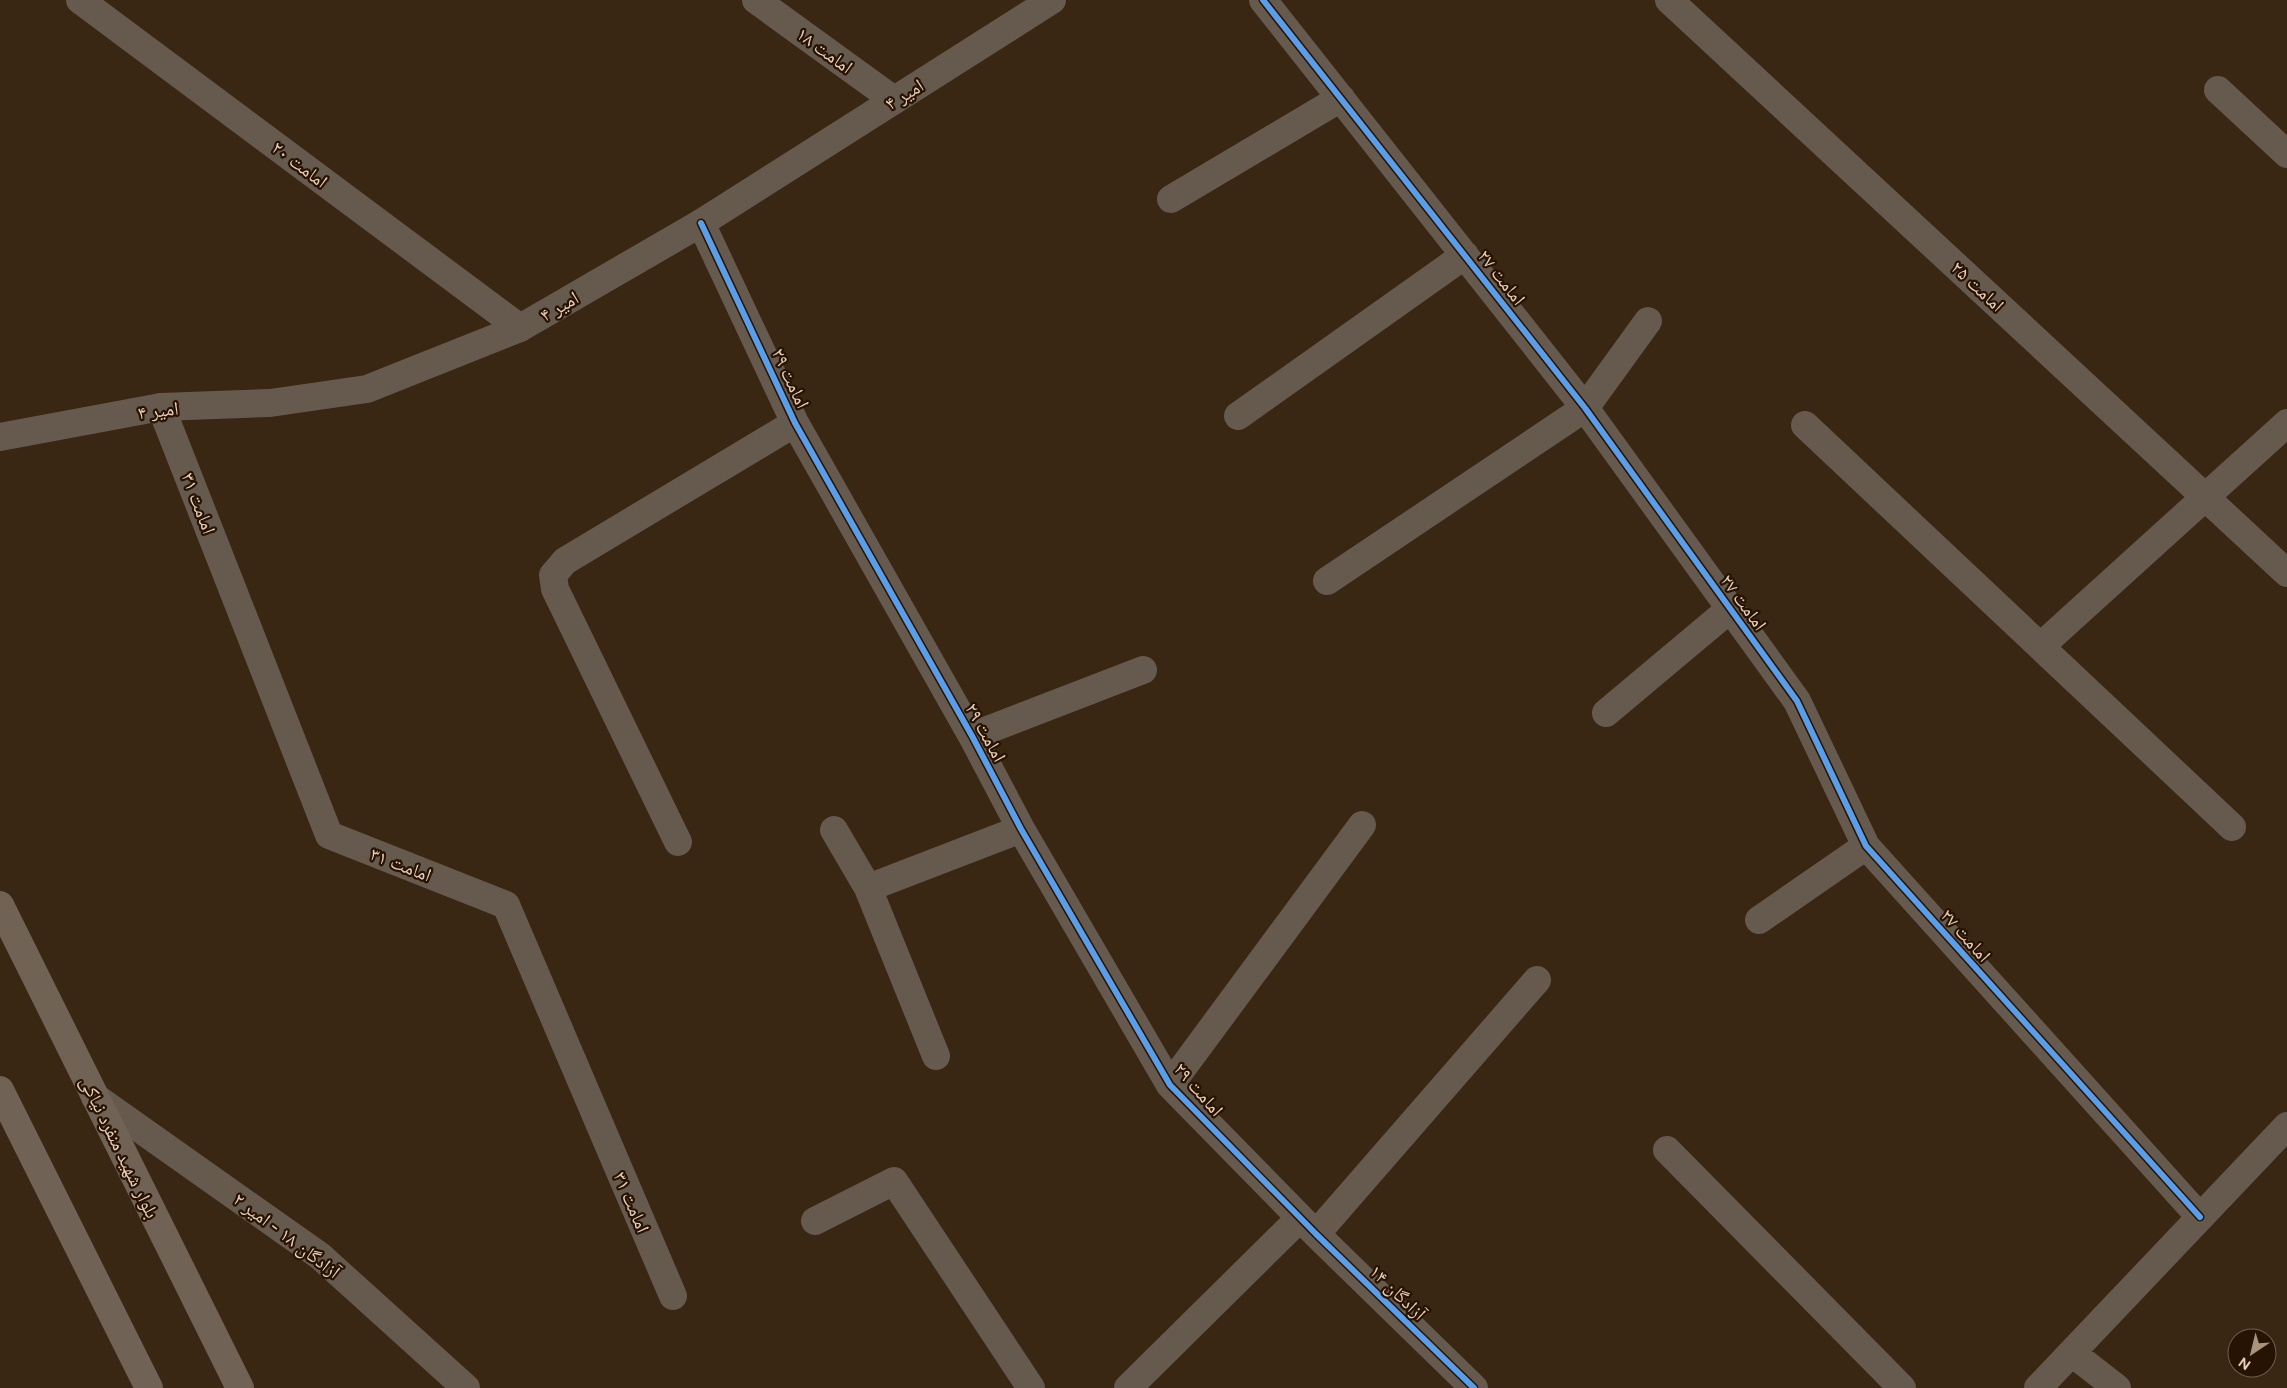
<svg xmlns="http://www.w3.org/2000/svg" width="2287" height="1388" font-family="Figtree,'Noto Naskh Arabic',sans-serif">
  <style>
    .lines { fill: none; stroke-linecap: round; stroke-linejoin: round }
    .minor { stroke: #665a4e; stroke-width: 28 }
    .tertiary { stroke: #665a4e; stroke-width: 28 }
    .primary { stroke: #706254; stroke-width: 28 }
    .cycleway-casing { stroke: #271303; stroke-width: 9 }
    .cycleway { stroke: #5a9eea; stroke-width: 6 }
    .labels { text-anchor: middle; stroke-width: 4.5; stroke-linejoin: round; paint-order: stroke }
    .street-label { font-size: 19px; fill: #e7ccb6; stroke: #271303 }
  </style>
  <rect width="100%" height="100%" fill="#392613"/>
  <g class="lines">
    <path class="minor" d="M80,0l440,328
      M756,0l138,100
      M1263,0l322,408 212,293 69,145 334,371
      M1669,0l618,573
      M2218,90l69,64
      M1171,199l170,-101
      M701,223l94,200 177,313 49,93 149,256 146,149 158,154
      M161,407l168,428 177,70 167,391
      M1238,416l227,-161
      M1805,425l427,402
      M1327,581l258,-173 63,-87
      M2041,646l246,-223
      M1606,713l124,-104
      M972,736l171,-66
      M834,830l34,58 68,168
      M678,842l-123,-253 -2,-14 12,-14 230,-138
      M868,888l153,-59
      M1759,920l107,-74
      M1170,1085l192,-260
      M95,1097l225,159 146,132
      M1667,1150l235,238
      M815,1221l79,-40 137,207
      M1316,1234l221,-254
      M2072,1353l45,35
      M1128,1388l172,-170
      M2038,1388l249,-262"/>
    <path class="tertiary" d="M0,437l161,-30 109,-4 97,-14 153,-61 181,-105 351,-223"/>
    <path class="primary" d="M0,905l240,483
      M0,1090l149,298"/>
    <defs>
      <path id="cycleway" d="M1263,0l322,408 212,293 69,145 334,371
        M701,223l94,200 177,313 49,93 149,256 146,149 158,154"/>
    </defs>
    <use href="#cycleway" class="cycleway-casing"/>
    <use href="#cycleway" class="cycleway"/>
  </g>
  <g class="labels">
    <g class="street-label">
      <text transform="translate(825 50) rotate(36)" y="7">امامت ۱۸</text>
      <text transform="translate(904 94) rotate(-32)" y="7">امیر ۴</text>
      <text transform="translate(300 164) rotate(37)" y="7">امامت ۲۰</text>
      <text transform="translate(1502 277) rotate(52)" y="7">امامت ۲۷</text>
      <text transform="translate(1978 286) rotate(43)" y="7">امامت ۲۵</text>
      <text transform="translate(559 306) rotate(-30)" y="7">امیر ۴</text>
      <text transform="translate(791 378) rotate(65)" y="7">امامت ۲۹</text>
      <text transform="translate(158 410) rotate(-7)" y="7">امیر ۴</text>
      <text transform="translate(199 503) rotate(69)" y="7">امامت ۳۱</text>
      <text transform="translate(1744 602) rotate(54)" y="7">امامت ۲۷</text>
      <text transform="translate(986 732) rotate(61)" y="7">امامت ۲۹</text>
      <text transform="translate(401 864) rotate(21)" y="7">امامت ۳۱</text>
      <text transform="translate(1966 935) rotate(48)" y="7">امامت ۲۷</text>
      <text transform="translate(1199 1089) rotate(49)" y="7">امامت ۲۹</text>
      <text transform="translate(120 1147) rotate(64)" y="7">بلوار شهید منفرد نیاکی</text>
      <text transform="translate(632 1202) rotate(67)" y="7">امامت ۳۱</text>
      <text transform="translate(287 1235) rotate(37)" y="7">آزادگان ۱۸ - امیر ۲</text>
      <text transform="translate(1398 1292) rotate(44)" y="7">آزادگان ۱۴</text>
    </g>
  </g>
  <g transform="translate(2252 1353) rotate(215)"><circle r="24" fill="#271303" stroke="#745d4b"/>
  <path d="M0-4L9 19L0 12L-9 19Z" fill="#aa927d"/>
  <text y="-8" font-size="14" font-weight="bold" text-anchor="middle" fill="#e7ccb6">N</text>
  </g>
</svg>
